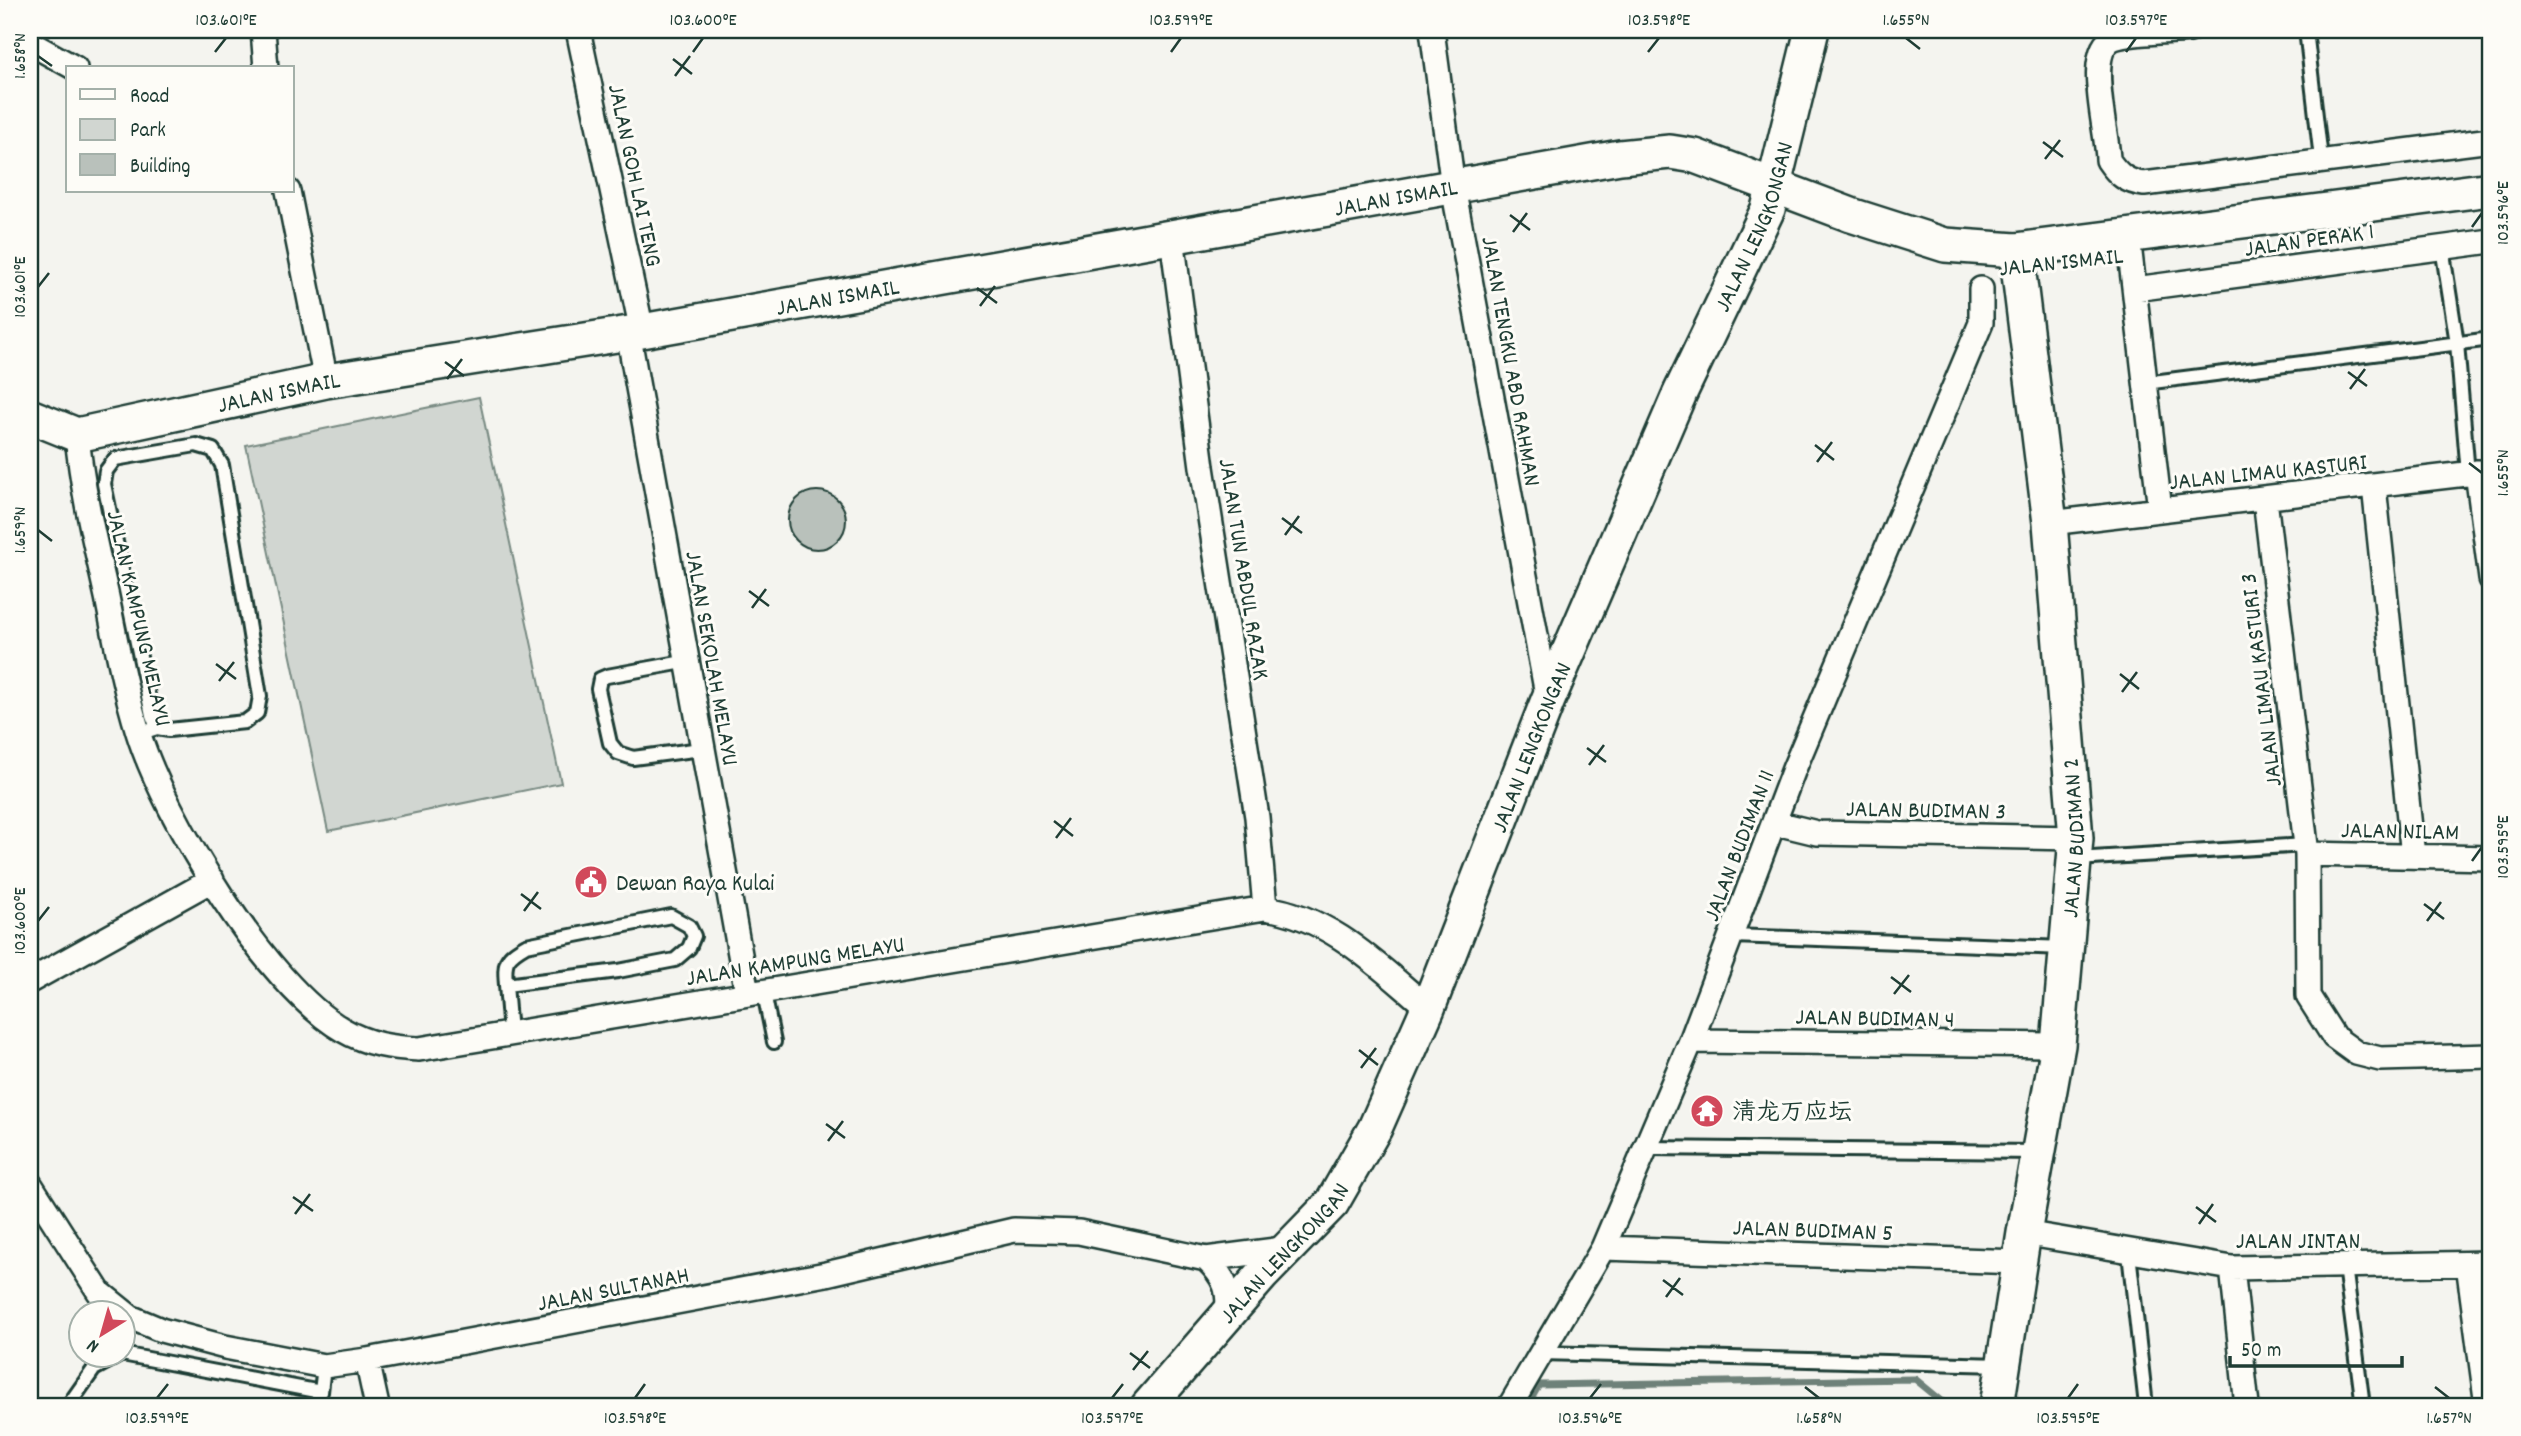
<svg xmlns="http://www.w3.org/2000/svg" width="2521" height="1436" font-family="Dekko,'LXGW WenKai TC',sans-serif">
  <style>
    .green { fill: #d1d6d1; stroke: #788a82; stroke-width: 2 }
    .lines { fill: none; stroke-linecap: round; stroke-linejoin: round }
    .stream { stroke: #6e8179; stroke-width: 7 }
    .building { fill: #b9c1bb; stroke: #1f3d34; stroke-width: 2 }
    .lane-casing { stroke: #1f3d34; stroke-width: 18 }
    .street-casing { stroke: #1f3d34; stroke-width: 28 }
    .secondary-casing { stroke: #1f3d34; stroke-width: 38 }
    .lane { stroke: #fdfcf7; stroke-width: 12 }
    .street { stroke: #fdfcf7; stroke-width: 23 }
    .secondary { stroke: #fdfcf7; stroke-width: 33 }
    .ticks { fill: none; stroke: #1f3d34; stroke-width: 2.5 }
    .labels { text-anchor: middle; stroke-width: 6; stroke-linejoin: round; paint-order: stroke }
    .street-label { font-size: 24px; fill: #1f3d34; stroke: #fdfcf7 }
    .poi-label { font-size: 24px; fill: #1f3d34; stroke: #fdfcf7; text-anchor: start }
    .neatline { fill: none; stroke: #1f3d34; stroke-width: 2.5 }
    .ticks-label { font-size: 18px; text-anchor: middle; fill: #1f3d34 }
  </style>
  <rect width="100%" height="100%" fill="#f4f4ef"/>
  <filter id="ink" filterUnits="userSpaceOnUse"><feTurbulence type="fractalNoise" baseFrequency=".0143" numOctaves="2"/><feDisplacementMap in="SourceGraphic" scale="14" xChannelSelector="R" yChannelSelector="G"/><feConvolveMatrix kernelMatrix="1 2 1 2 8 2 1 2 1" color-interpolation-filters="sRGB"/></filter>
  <g filter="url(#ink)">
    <path class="green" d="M479,397l82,386 -233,48 -82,-386z"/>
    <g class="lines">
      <path class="stream" d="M1527,1406l12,-21 376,-6 33,27"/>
    </g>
    <path class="building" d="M788 520a29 29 0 1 1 58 0a29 29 0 1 1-58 0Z"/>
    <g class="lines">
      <defs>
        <path id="lane" d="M2306,30l15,129
          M2442,247l15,96 11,131
          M2145,383l346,-44
          M689,661l-82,15 -7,3 -2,10 12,54 8,10 15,5 68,-9
          M138,734l19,-6 12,2 76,-8 12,-9 3,-17 -38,-231 -9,-15 -17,-5 -81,14 -9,12 -2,13 48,231 5,13
          M2076,859l230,-14
          M1732,936l334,12
          M506,985l112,-14 57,-11 14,-12 5,-12 -5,-10 -18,-10 -145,29c-21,12 -22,16 -20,40l4,48
          M764,993l10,49
          M1646,1148l392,4
          M2129,1253l17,153
          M2345,1266l18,140
          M122,1351l8,-34
          M1541,1353l462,12
          M122,1354l199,38 3,-26
          M68,1406l26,-37 24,-13"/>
        <path id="street" d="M263,30l3,38
          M578,30l64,301
          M1432,30l21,157 95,513
          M2190,30c-19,2 -60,2 -76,8 -31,12 -6,94 -6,122 10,15 19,22 36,24l347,-44
          M30,43l45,25
          M288,191l38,190
          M1172,237l30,230 55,350 8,91
          M2130,253l30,257
          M2135,289l356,-48
          M628,332l119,661
          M77,435c5,55 18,108 30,162 9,45 17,90 31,135 26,84 128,254 205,298 24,14 48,18 76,19l846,-141c66,9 113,58 163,100
          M2477,472l14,107
          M2374,486l39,370
          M2265,499l42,355 1,142 26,41 22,16 24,6 111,-3
          M2050,523l441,-52
          M1776,823l41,10 259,5
          M2307,854l184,4
          M30,981l182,-101
          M1691,1041l367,4
          M30,1184l69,108 31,25 31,13 64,17 99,19 43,-6 459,-86 188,-44 65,2 127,27c20,19 24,32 21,58
          M2024,1233l208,35 259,-5
          M1603,1248l417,14
          M1206,1259l84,-11
          M2468,1264l19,142
          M2232,1268l15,138
          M367,1360l10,46
          M1510,1406l93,-158 88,-207 103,-272 187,-446v-34"/>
        <g id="secondary">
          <path id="s1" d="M30,416l47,19 249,-54 316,-50 978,-174 50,-5 25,4 156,59 94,30 71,5 475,-61"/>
          <path id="s2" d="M1148,1406l114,-131 70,-72 43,-75 53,-120 120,-308 68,-158 64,-149 88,-184 44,-179"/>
          <path id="s3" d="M1997,1406l27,-173 34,-188 18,-207 -26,-315 -34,-273"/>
        </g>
      </defs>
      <use href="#lane" class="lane-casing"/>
      <use href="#street" class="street-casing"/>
      <use href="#secondary" class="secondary-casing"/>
      <use href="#lane" class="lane"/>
      <use href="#street" class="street"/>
      <use href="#secondary" class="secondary"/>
    </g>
  </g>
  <path class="ticks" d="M1906,38l14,11M215,52l11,-14M693,52l10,-14M1171,52l10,-14M1648,52l11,-14M2126,52l10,-14M38,56l14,10M673,59l19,15M675,76l15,-20M2043,142l20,15M2045,159l15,-19M1510,215l20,15M2472,227l10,-14M1513,232l14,-19M38,287l11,-14M977,288l20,15M980,306l15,-20M445,362l19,14M2348,372l19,14M447,379l15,-20M2350,389l15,-20M1815,445l19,15M1817,462l15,-20M2469,463l13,10M1282,518l20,15M38,530l14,11M1285,535l14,-19M749,591l20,15M752,608l14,-19M216,664l20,15M2120,674l19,15M219,681l15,-19M2122,692l15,-20M1587,748l19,14M1589,765l15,-20M1054,821l19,15M1056,838l15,-20M2472,861l10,-14M521,894l20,15M2424,904l20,15M524,911l14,-19M38,921l11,-14M2427,921l14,-19M1891,977l20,15M1894,994l15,-19M1359,1050l19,15M1361,1068l15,-20M826,1124l19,14M828,1141l15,-20M293,1197l20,14M2196,1207l20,15M295,1214l15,-20M2199,1224l14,-20M1663,1280l20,15M1666,1297l14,-19M1130,1353l20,15M1133,1370l15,-19M1805,1387l14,11M2435,1387l14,11M157,1398l11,-14M635,1398l10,-14M1112,1398l11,-14M1590,1398l11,-14M2068,1398l10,-14"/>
  <defs>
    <symbol id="civic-disc" viewBox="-11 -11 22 22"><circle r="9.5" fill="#d1495b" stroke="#fdfcf7"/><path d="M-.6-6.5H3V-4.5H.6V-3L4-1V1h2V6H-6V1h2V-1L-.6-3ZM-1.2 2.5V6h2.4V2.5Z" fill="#fff"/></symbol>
    <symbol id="temple-disc" viewBox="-11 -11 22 22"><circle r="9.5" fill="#d1495b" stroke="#fdfcf7"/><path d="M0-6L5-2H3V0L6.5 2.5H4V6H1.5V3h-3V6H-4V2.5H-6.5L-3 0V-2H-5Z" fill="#fff"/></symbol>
  </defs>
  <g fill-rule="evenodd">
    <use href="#civic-disc" x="572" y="863" width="38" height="38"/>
    <use href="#temple-disc" x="1688" y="1092" width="38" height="38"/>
  </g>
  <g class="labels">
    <g class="street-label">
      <text transform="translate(636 175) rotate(78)" y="8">JALAN GOH LAI TENG</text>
      <text dy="8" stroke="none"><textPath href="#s1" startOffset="1391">JALAN ISMAIL</textPath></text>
      <text dy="8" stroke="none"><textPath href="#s2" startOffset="1339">JALAN LENGKONGAN</textPath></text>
      <text transform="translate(2309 239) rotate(-8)" y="8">JALAN PERAK 1</text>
      <text transform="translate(2061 261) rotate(-6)" y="8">JALAN ISMAIL</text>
      <text dy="8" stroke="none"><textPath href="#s1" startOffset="824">JALAN ISMAIL</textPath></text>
      <text transform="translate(1512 361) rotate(80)" y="8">JALAN TENGKU ABD RAHMAN</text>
      <text dy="8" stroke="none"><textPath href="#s1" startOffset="257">JALAN ISMAIL</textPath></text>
      <text transform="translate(2268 471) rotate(-6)" y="8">JALAN LIMAU KASTURI</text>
      <text transform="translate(1245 569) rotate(81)" y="8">JALAN TUN ABDUL RAZAK</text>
      <text transform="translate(140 618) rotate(77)" y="8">JALAN KAMPUNG MELAYU</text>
      <text transform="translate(713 658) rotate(80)" y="8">JALAN SEKOLAH MELAYU</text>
      <text transform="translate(2260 680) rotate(-97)" y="8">JALAN LIMAU KASTURI 3</text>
      <text dy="8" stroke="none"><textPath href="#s2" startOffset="772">JALAN LENGKONGAN</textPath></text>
      <text transform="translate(1926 809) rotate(1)" y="8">JALAN BUDIMAN 3</text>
      <text transform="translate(2400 830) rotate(1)" y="8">JALAN NILAM</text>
      <text dy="8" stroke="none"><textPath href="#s3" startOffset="574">JALAN BUDIMAN 2</textPath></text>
      <text transform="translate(1738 845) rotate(-69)" y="8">JALAN BUDIMAN 11</text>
      <text transform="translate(795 960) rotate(-9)" y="8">JALAN KAMPUNG MELAYU</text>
      <text transform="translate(1875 1017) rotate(1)" y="8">JALAN BUDIMAN 4</text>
      <text transform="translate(1813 1229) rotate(2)" y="8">JALAN BUDIMAN 5</text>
      <text x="2298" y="1248">JALAN JINTAN</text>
      <text dy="8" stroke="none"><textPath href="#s2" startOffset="205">JALAN LENGKONGAN</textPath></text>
      <text transform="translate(613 1288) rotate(-11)" y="8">JALAN SULTANAH</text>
    </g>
    <g class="poi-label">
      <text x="616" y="890">Dewan Raya Kulai</text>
      <text x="1732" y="1119">清龙万应坛</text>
    </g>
  </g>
  <rect width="2521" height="1436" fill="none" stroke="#fdfcf7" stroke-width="77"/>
  <rect x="66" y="66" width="228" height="126" fill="#fdfcf7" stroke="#a4b0a9" stroke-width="2"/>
  <rect x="80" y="89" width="35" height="10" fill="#fdfcf7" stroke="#a4b0a9" stroke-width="2"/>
  <text x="130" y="102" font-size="21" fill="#1f3d34">Road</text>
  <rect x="80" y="119" width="35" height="21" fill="#d1d6d1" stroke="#a4b0a9" stroke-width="2"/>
  <text x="130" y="136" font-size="21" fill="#1f3d34">Park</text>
  <rect x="80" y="154" width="35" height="21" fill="#b9c1bb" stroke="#a4b0a9" stroke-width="2"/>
  <text x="130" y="172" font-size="21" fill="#1f3d34">Building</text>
  <g transform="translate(102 1334) rotate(217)"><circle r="33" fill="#fdfcf7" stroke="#a4b0a9" stroke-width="2"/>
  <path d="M0-5L12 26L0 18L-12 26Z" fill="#d1495b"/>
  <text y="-10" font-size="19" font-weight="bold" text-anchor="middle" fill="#1f3d34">N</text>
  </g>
  <path d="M2230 1356v10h172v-10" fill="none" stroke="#1f3d34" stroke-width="3.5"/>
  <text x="2241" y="1356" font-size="21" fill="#1f3d34" stroke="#fdfcf7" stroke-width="5" paint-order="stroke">50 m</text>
  <rect x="38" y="38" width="2444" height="1360" class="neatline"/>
  <g class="ticks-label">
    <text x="226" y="25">103.601°E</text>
    <text x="703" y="25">103.600°E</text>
    <text x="1181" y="25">103.599°E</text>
    <text x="1659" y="25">103.598°E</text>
    <text x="1906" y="25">1.655°N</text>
    <text x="2136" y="25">103.597°E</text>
    <text transform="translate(19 56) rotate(-90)" y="6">1.658°N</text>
    <text transform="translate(2502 213) rotate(-90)" y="6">103.596°E</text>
    <text transform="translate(19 287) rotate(-90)" y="6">103.601°E</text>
    <text transform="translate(2502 473) rotate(-90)" y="6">1.655°N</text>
    <text transform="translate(19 530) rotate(-90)" y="6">1.659°N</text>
    <text transform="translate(2502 847) rotate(-90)" y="6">103.595°E</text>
    <text transform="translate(19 921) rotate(-90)" y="6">103.600°E</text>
    <text x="157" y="1423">103.599°E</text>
    <text x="635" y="1423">103.598°E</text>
    <text x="1112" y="1423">103.597°E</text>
    <text x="1590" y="1423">103.596°E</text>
    <text x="1819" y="1423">1.658°N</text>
    <text x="2068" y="1423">103.595°E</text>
    <text x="2449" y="1423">1.657°N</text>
  </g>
</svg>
